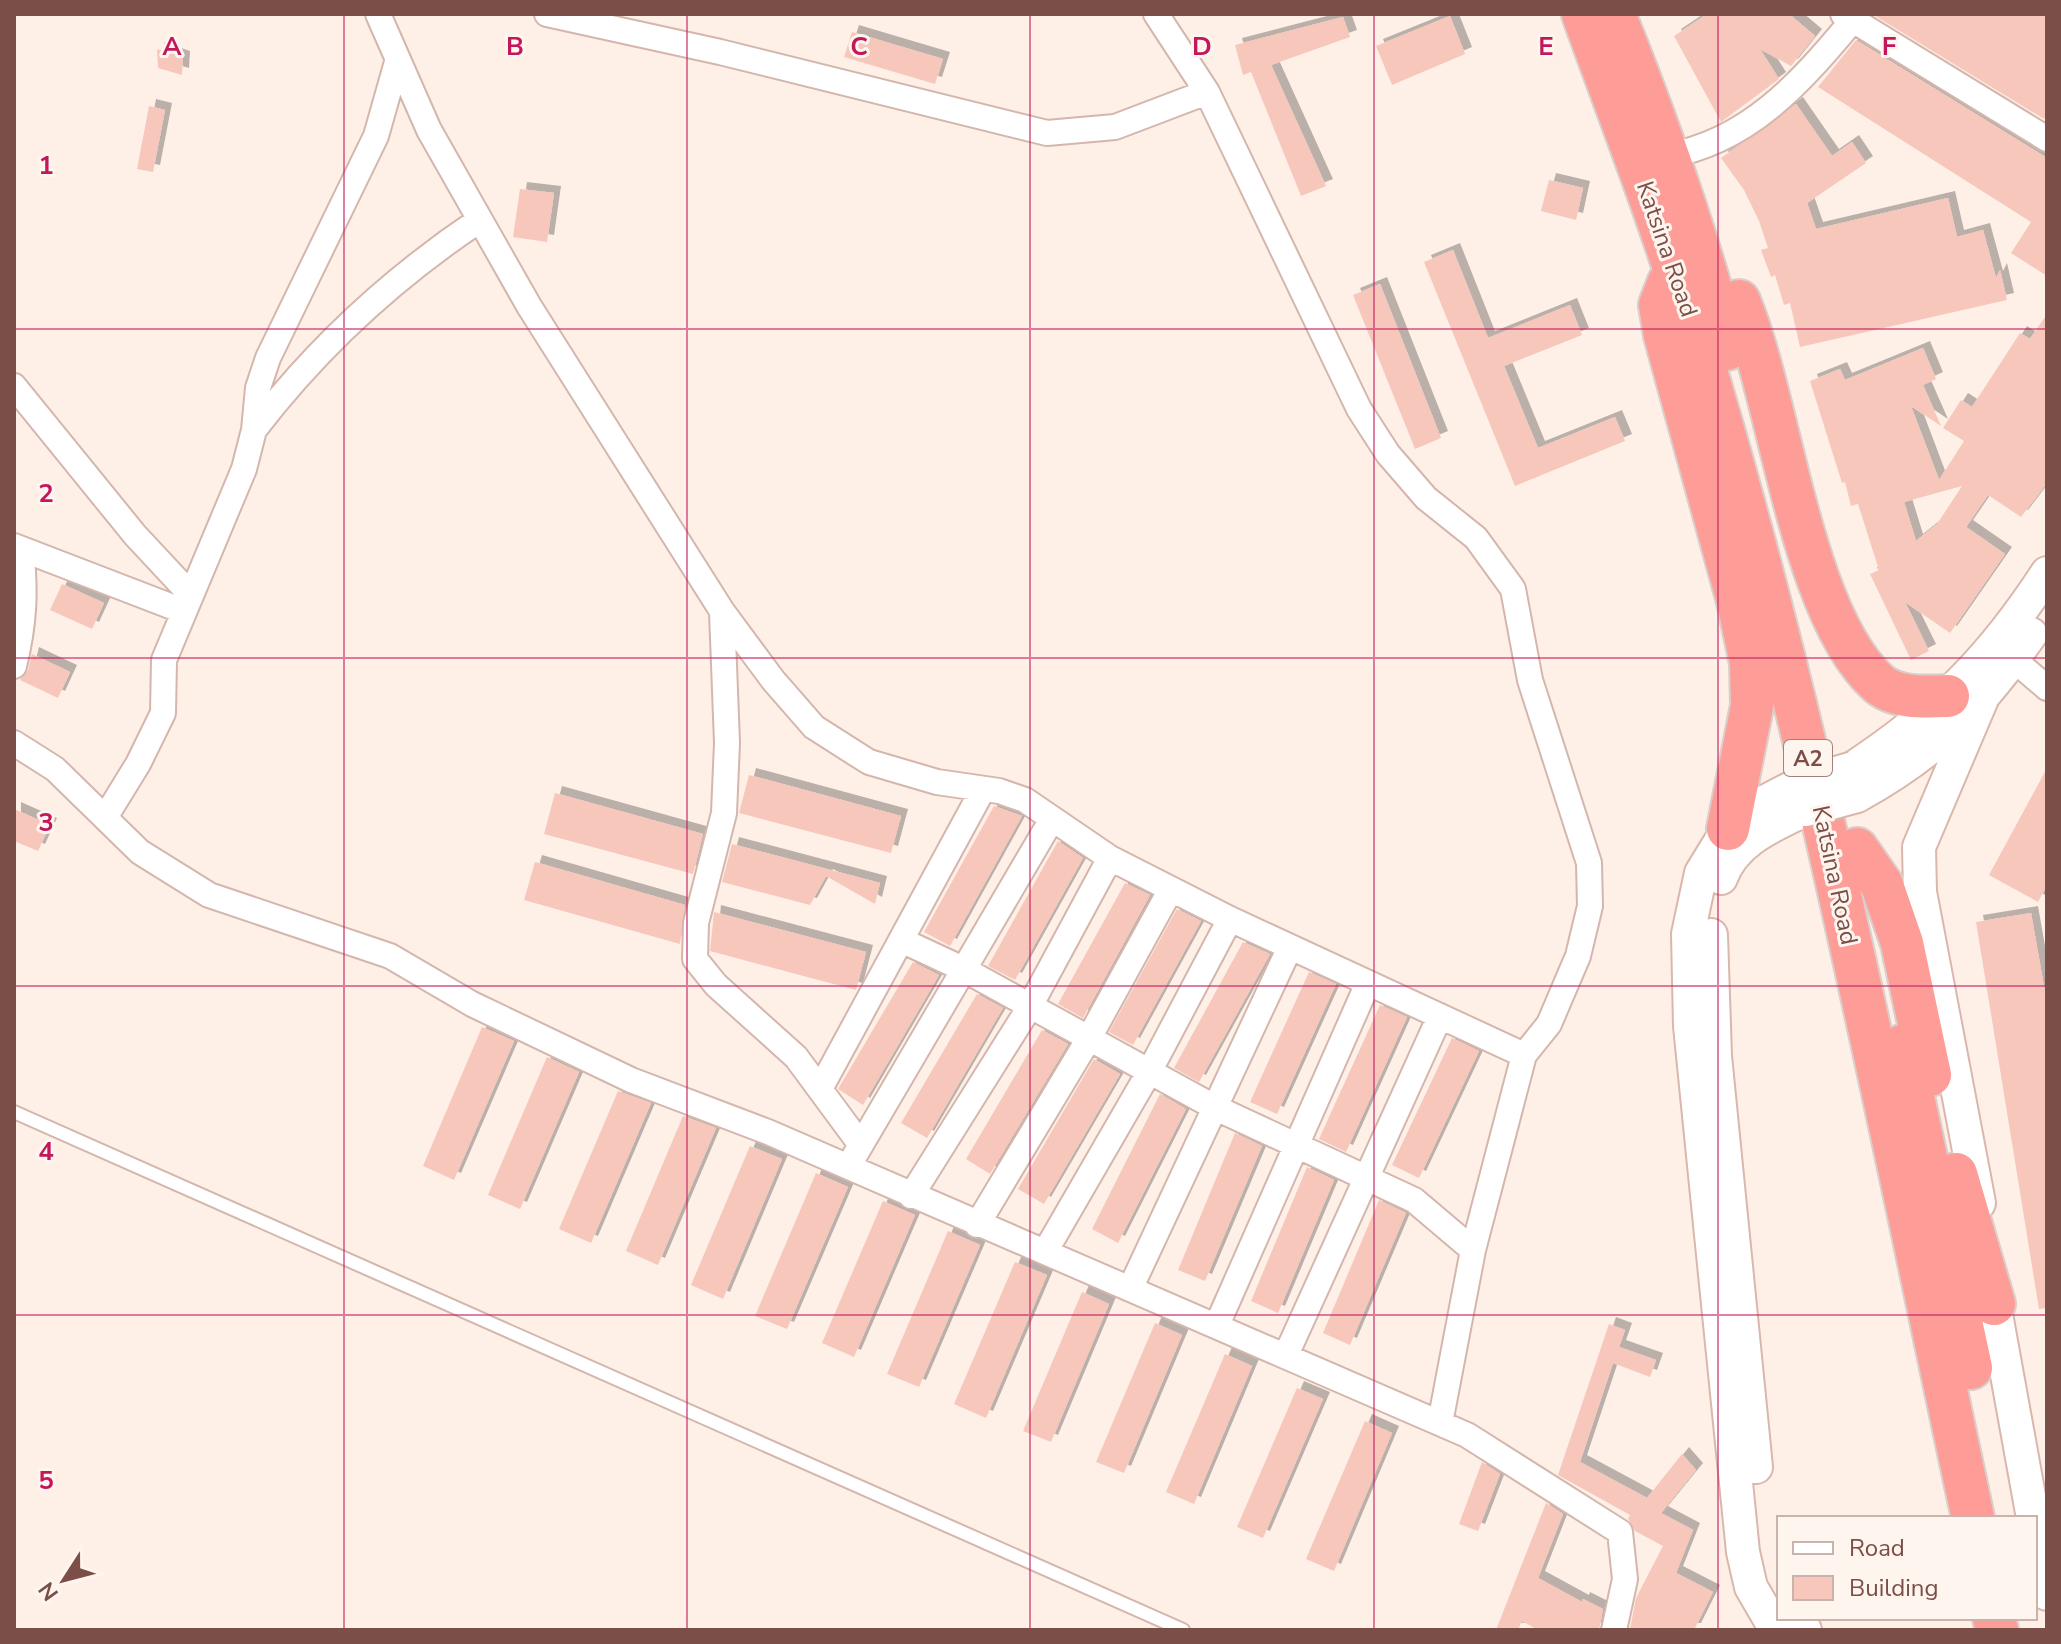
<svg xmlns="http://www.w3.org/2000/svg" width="2061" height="1644" font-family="'Nunito Sans',sans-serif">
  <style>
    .building { fill: #f7c7bb; fill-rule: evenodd; filter: url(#shadow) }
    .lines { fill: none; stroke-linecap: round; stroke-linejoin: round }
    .lane-casing { stroke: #d4b6ad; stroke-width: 16 }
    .street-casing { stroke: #d4b6ad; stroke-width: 28 }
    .secondary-casing { stroke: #dab7ac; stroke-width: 36 }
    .highway-casing { stroke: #dacecb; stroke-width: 46 }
    .lane { stroke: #fff; stroke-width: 12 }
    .street { stroke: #fff; stroke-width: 24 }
    .secondary { stroke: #fff; stroke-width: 32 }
    .highway { stroke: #fe9d97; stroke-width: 42 }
    .secondary-bridge-casing { stroke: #dab7ac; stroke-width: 36; stroke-linecap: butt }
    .secondary-bridge { stroke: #fff; stroke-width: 32 }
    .grid { fill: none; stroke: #c2185b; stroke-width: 2; stroke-opacity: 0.55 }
    .labels { text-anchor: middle; stroke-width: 6; stroke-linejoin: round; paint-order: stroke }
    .shield { fill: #fff5ef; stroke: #a38179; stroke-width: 2 }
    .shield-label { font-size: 22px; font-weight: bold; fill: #7b4f47 }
    .street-label { font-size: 24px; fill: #7b4f47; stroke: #fff5ef }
    .grid-label { font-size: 26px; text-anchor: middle; font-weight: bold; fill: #c2185b; stroke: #fff5ef; stroke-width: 6; stroke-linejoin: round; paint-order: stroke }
  </style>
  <defs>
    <filter id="shadow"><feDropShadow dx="7" dy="-7" stdDeviation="0" flood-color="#0004"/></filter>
  </defs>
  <rect width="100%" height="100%" fill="#fef0e6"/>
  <path class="building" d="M1707,14h82l26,22 -24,30 -31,-17 19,30 -58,43 -47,-86z
    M1872,14h175v100l-3,5z
    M1450,16l15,38 -73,31 -16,-39z
    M1343,17l7,20 -79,28 55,121 -25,10 -50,-124 -8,3 -8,-30z
    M852,32l91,27 -8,25 -91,-27z
    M1856,40l191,118v118l-36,-23 20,-31 -213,-135z
    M157,49l26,9 -1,17 -24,-7z
    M1796,104l36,52 20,-14 14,21 -59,40 9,26 132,-31 9,39 26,-7 13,48 4,-8 7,30 -207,47 -10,-44 -6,2 -9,-30 -4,2 -10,-27 7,-2 -9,-27 -15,-31 -23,-32z
    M149,106l16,4 -12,62 -16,-3z
    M1549,180l34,8 -7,32 -35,-9z
    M520,189l34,4 -7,49 -34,-5z
    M1453,250l35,88 82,-33 12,30 -78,31 34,82 77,-31 10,24 -110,45 -91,-224z
    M1380,284l61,154 -26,11 -62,-154z
    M2047,314v169l-26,34 -33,-22 -22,32 39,27 -55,79 -45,-31 24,49 -18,9 -41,-86 9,-4 -21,-66 -7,2 -6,-24 -3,1 -32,-102 30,-12 5,11 78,-32 13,31 -13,6 18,41 -30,-20 28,74 25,-39 -21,-13 18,-28 11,7 48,-74 10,6zM1962,486l-25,38 -21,17 -12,-39z
    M62,584l42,19 -12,26 -42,-19z
    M32,654l38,18 -12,26 -38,-18 8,-10z
    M2047,768v117l-9,17 -49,-27z
    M749,775l152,41 -10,37 -152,-40z
    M555,793l148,41 -10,40 -149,-40z
    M994,806l28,10 -72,130 -26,-14z
    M14,809l36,16 -12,26 -24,-10z
    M1058,841l25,17 -68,122 -27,-14z
    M732,844l148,39 -5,21 -49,-28 -16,29 -88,-23z
    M535,862l150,43 -5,39 -156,-44z
    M1125,883l25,12 -67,123 -25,-14z
    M1177,909l24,12 -68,124 -24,-13z
    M714,912l152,40 -10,38 -146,-39z
    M2031,913l16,91v304l-8,1 -63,-387z
    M1243,942l27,12 -71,128 -25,-14z
    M913,962l26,13 -76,130 -25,-16z
    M1309,972l27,12 -59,130 -27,-12z
    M977,994l26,14 -76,130 -26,-15z
    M1380,1005l27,12 -61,135 -27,-13z
    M482,1027l32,14 -60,139 -31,-14z
    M1042,1030l26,14 -78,130 -24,-15z
    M1452,1038l27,13 -60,127 -27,-13z
    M547,1057l32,15 -59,137 -32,-14z
    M1094,1059l26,15 -76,130 -26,-15z
    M618,1091l33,12 -60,140 -32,-14z
    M1160,1094l26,15 -68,134 -26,-14z
    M683,1116l33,12 -58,137 -32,-14z
    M1235,1133l27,13 -57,135 -27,-11z
    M750,1146l32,13 -59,140 -32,-14z
    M1307,1167l27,13 -56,133 -27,-12z
    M816,1173l32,14 -61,142 -32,-13z
    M1379,1200l27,13 -56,132 -27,-12z
    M883,1201l32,14 -61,142 -32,-14z
    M948,1231l32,14 -61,142 -32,-13z
    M1015,1262l32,13 -61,143 -32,-14z
    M1082,1292l27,12 -58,138 -28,-11z
    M1155,1323l27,12 -58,138 -28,-11z
    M1609,1324l16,6 -6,17 37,13 -6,17 -37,-14 -33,99 67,36 35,-44 14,16 -35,43 32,17 -17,43 37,19 -19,38 -64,-1 6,-31 27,-52 -28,-15 -7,-12 2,-4 -72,-40z
    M1225,1354l27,12 -58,138 -28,-12z
    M1297,1388l26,11 -60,139 -26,-11z
    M1365,1421l27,12 -58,138 -28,-12z
    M1482,1462l18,12 -22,57 -19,-7z
    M1546,1503l17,11 -25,64 44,24 1,-3 20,10 -4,21h-61l-16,-9 -4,9h-22z"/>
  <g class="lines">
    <defs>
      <path id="lane" d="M14,1112l1169,518"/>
      <path id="street" d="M378,14l51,116 100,176 193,305 51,69 41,47 55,35 68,20 62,9 26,9 85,58 120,61 294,136
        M547,14l173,38 327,81 68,-6 92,-35
        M1156,14l51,78 152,317 29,45 38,44 50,40 37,51 17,91 59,183 1,43 -12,50 -29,68 -25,31 -51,195 -33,173
        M1843,14l204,125
        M1666,156c83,-14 135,-74 186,-135
        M14,386l121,149 56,60
        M254,430c62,-81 139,-152 224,-209
        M14,546l169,65
        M722,612l5,131 -3,70 -28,110 -1,36 21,26 80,72 65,88
        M2013,659l34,29
        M14,666c10,-41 12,-74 7,-116
        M14,743l41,26 85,83 69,43 181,61 82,48 159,76 137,52 699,303 153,97 5,47 -11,51
        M106,816l32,-52 25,-51 1,-53 80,-191 10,-39 4,-42 10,-30 108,-222 21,-74
        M901,940l62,29 253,139 198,92 59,50
        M820,1089l162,-298
        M855,1155l197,-336
        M911,1196l118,-188 81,-150
        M977,1225l111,-185 83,-151
        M1045,1252l103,-178 82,-155
        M1131,1287l159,-340
        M1217,1325l151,-342
        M1286,1355l154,-339"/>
      <path id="secondary" d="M1853,768c86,-57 138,-109 194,-195
        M1857,796c80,-44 122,-88 174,-162
        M1721,878c13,-37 51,-52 84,-68
        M1711,935l4,121 41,411
        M1979,1203l-59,-311 -1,-45 63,-148
        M1990,1281l43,237
        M2035,1530l12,64
        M1793,1618l12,12
        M1776,1630l-25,-43 -8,-35 -53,-526 -2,-92 13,-61 27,-44 19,-18 52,-27"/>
      <path id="highway" d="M1583,14c38,105 79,210 111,317 118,389 194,790 279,1187
        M1614,14c44,109 84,222 113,335
        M1669,282l-9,23 5,30 73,266 13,62 1,43 -24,123
        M1739,301c42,101 61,311 139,382 18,16 47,14 70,13
        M1857,849l25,36 20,58 28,132
        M1902,1046l69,322
        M1956,1174l38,130
        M1994,1618l3,12"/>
    </defs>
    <use href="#lane" class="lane-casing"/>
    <use href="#street" class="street-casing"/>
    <use href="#secondary" class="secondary-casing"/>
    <use href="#highway" class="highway-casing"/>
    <use href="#lane" class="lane"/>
    <use href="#street" class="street"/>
    <use href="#secondary" class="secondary"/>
    <use href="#highway" class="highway"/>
    <defs>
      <path id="secondary-bridge" d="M1799,784l54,-16
        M1805,810l52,-14"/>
    </defs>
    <use href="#secondary-bridge" class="secondary-bridge-casing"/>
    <use href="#secondary-bridge" class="secondary-bridge"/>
  </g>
  <path class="grid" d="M344,14v1616M687,14v1616M1030,14v1616M1374,14v1616M1718,14v1616M14,329h2033M14,658h2033M14,986h2033M14,1315h2033"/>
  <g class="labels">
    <rect class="shield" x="1784" y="740" width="48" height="36" rx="6"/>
    <g class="shield-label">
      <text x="1808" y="766">A2</text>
    </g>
    <g class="street-label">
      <text transform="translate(1667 249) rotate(71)" y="8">Katsina Road</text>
      <text transform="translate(1835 875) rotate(78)" y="8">Katsina Road</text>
    </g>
  </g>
  <g class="grid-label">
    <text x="172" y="55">A</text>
    <text x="515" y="55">B</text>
    <text x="859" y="55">C</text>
    <text x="1202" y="55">D</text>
    <text x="1546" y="55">E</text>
    <text x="1889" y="55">F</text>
    <text x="46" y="174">1</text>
    <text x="46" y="502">2</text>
    <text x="46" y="831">3</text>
    <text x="46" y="1160">4</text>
    <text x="46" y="1489">5</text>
  </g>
  <rect width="2061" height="1644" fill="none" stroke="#7b4f47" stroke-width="32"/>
  <rect x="1777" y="1516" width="260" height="104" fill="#fff5ef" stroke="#cab3ac" stroke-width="2"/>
  <rect x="1793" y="1542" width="40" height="12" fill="#ffffff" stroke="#cab3ac" stroke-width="2"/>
  <text x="1849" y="1556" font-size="24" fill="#7b4f47">Road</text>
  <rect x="1793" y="1576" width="40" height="24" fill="#f7c7bb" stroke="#cab3ac" stroke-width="2"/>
  <text x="1849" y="1596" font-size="24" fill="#7b4f47">Building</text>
  <g transform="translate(64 1580) rotate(234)" stroke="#fff5ef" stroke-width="6" paint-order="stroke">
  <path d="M0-6L14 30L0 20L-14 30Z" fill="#7b4f47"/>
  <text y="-12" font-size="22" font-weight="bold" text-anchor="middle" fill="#7b4f47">N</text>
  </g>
</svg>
